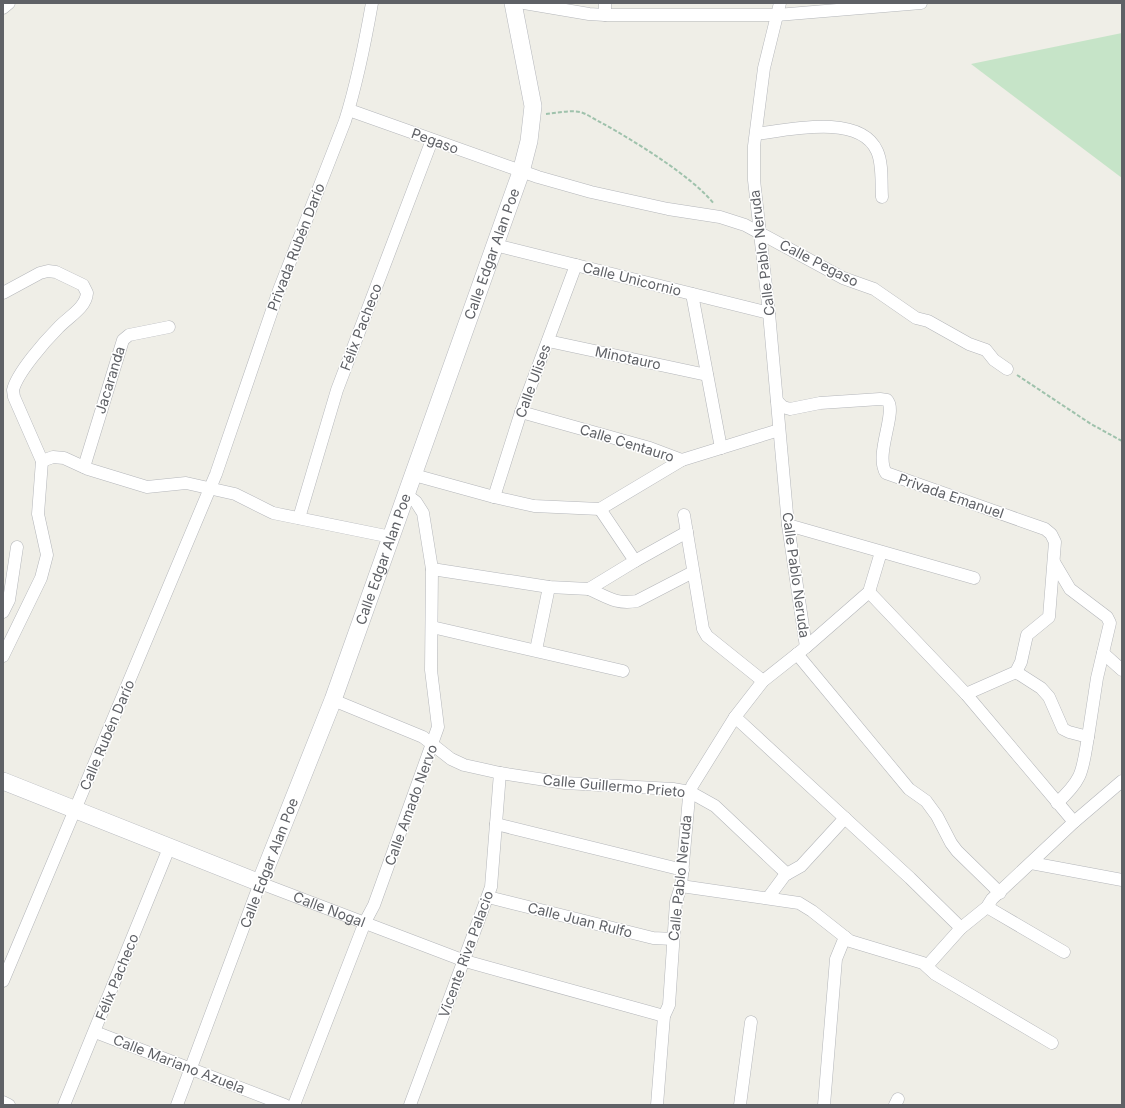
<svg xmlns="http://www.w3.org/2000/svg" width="1125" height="1108" font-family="Inter,sans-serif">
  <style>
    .green { fill: #c6e4c8 }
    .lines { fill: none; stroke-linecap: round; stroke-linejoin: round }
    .street-casing { stroke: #b4b6ba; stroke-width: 13 }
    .secondary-casing { stroke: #b6b8bd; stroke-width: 18 }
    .path { stroke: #9fc2ac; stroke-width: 2; stroke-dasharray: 4 2; stroke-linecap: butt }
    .street { stroke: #fff; stroke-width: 12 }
    .secondary { stroke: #fff; stroke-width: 17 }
    .labels { text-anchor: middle; stroke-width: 3; stroke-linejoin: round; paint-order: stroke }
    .street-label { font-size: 14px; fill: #5f6166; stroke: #fff }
  </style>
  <rect width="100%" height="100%" fill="#efeee7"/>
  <path class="green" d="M1122,33v145l-151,-114z"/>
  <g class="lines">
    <defs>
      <g id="street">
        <path d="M524,3l65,11 16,1h172l144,-12"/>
        <path d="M605,3v12"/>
        <path d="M780,3l-16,65 -10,78v34l15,133 19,212 18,122"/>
        <path d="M3,8l6,-5"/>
        <path d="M349,110l189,67 53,15 77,17 52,8 25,8 98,53 31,11 42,29 12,3 41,23 17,6 8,10 13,9"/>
        <path d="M756,134c32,-4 104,-21 121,17 6,13 4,32 5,46"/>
        <path d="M495,245l274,68"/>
        <path d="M3,293l37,-20 8,-2 8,1 27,13 4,8c-1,15 -19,24 -29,35 -13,13 -41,45 -45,62l1,7 28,64 -4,53 9,41 -6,23 -38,78"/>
        <path d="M692,294l29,154"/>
        <path d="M548,341l159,34"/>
        <path d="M777,401l6,6 7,2 30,-6 60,-4 7,1c11,11 -13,54 -1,73l159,56 6,5 4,8 -6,75 -22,18 -6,27 -5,10 -50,22"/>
        <path d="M521,412l129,36 32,12"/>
        <path d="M42,461l11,-4 11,1 24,11 59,18 39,-4 49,11 38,19 118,24"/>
        <path d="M84,467l39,-127 6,-5 40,-8"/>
        <path d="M414,475l80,22 40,9 66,3 82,-49 97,-30"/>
        <path d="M494,497l27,-85 55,-147"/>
        <path d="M684,515l19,114 4,7 56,45"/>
        <path d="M299,518l38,-128 95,-250"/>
        <path d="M788,525l186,53"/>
        <path d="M635,561l52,-29"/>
        <path d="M1054,562l16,27 37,28 3,6 -13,55 -9,59"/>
        <path d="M432,569l117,18 40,2 46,-28 -35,-52"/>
        <path d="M589,589c18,8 28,16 48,12l56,-29"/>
        <path d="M869,592l97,102 108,128"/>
        <path d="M3,612l6,-12 8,-53"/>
        <path d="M432,627l191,44"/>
        <path d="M536,650l13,-63"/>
        <path d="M1103,653l19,17"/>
        <path d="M797,654l112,135 17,12 11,15 14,27 6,8 43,42"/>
        <path d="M1016,672l25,16 8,9 14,32 6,3 19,5c-6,34 -4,41 -31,66"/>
        <path d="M333,700l90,37 28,22 13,6 36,8 65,10 108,6 17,3 25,14 72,68"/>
        <path d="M735,717l175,161 51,50"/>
        <path d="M496,824l187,46"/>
        <path d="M1031,863l91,17"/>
        <path d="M681,886l118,17 13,8 38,30 73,22 12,11 117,69"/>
        <path d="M488,897l165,41 20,1"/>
        <path d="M768,898l17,-23 16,-9 44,-48"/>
        <path d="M987,907l77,45"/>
        <path d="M927,966l34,-38 26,-21 5,-8 82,-77 48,-41"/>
        <path d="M3,981l213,-507 63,-184 66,-169c12,-38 20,-78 27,-118"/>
        <path d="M95,1032l190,73"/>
        <path d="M3,1102l6,3"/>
        <path d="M64,1105l105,-257"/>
        <path id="s1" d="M177,1105l83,-222 205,78 199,55"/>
        <path d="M294,1105l71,-183 9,-17 64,-178 -7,-57 1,-101 -9,-56 -7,-11 -9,-7"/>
        <path d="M410,1105l81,-218 9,-114"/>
        <path d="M657,1105l7,-89 5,-11 7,-103 5,-16 8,-89 3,-11 43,-69 28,-36 43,-34 63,-55 12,-40"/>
        <path d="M740,1105l11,-83"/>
        <path d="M824,1105l12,-146 9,-22"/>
        <path d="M895,1105l3,-6"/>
      </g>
      <g id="secondary">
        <path id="s2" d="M3,781l257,102 73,-183 188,-528 8,-31 4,-35 -20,-103"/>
      </g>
    </defs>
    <use href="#street" class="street-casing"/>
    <use href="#secondary" class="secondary-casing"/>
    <path class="path" d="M546,114c11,-1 23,-4 34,-2 8,2 15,8 22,11 32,18 90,53 112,81
      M1017,375l74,49 31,17"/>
    <use href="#street" class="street"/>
    <use href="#secondary" class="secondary"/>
  </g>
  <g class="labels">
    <g class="street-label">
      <text transform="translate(435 141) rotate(20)" y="5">Pegaso</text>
      <text transform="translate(296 247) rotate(-69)" y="5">Privada Rubén Darío</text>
      <text transform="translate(762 253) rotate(-97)" y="5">Calle Pablo Neruda</text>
      <text dy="5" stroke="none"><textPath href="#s2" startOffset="947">Calle Edgar Alan Poe</textPath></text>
      <text transform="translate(819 263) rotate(27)" y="5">Calle Pegaso</text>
      <text transform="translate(632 279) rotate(14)" y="5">Calle Unicornio</text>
      <text transform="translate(361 327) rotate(-69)" y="5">Félix Pacheco</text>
      <text transform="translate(628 358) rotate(12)" y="5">Minotauro</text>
      <text transform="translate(110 380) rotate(-73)" y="5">Jacaranda</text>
      <text transform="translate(533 381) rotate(-70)" y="5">Calle Ulises</text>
      <text transform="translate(627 443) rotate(17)" y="5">Calle Centauro</text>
      <text transform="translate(951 496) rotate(19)" y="5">Privada Emanuel</text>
      <text dy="5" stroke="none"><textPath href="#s2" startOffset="623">Calle Edgar Alan Poe</textPath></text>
      <text transform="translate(796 575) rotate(82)" y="5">Calle Pablo Neruda</text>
      <text transform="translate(107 735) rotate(-67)" y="5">Calle Rubén Darío</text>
      <text transform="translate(614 786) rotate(5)" y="5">Calle Guillermo Prieto</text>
      <text transform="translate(411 805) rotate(-70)" y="5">Calle Amado Nervo</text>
      <text transform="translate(269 863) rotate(-69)" y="5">Calle Edgar Alan Poe</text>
      <text transform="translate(680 878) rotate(-84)" y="5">Calle Pablo Neruda</text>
      <text dy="5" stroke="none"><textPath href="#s1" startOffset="311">Calle Nogal</textPath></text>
      <text transform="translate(580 920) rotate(14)" y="5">Calle Juan Rulfo</text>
      <text transform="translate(466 954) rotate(-70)" y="5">Vicente Riva Palacio</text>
      <text transform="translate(117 977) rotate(-68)" y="5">Félix Pacheco</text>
      <text transform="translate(179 1064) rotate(21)" y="5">Calle Mariano Azuela</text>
    </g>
  </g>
  <rect width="1125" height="1108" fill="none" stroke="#5f6166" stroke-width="8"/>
</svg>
